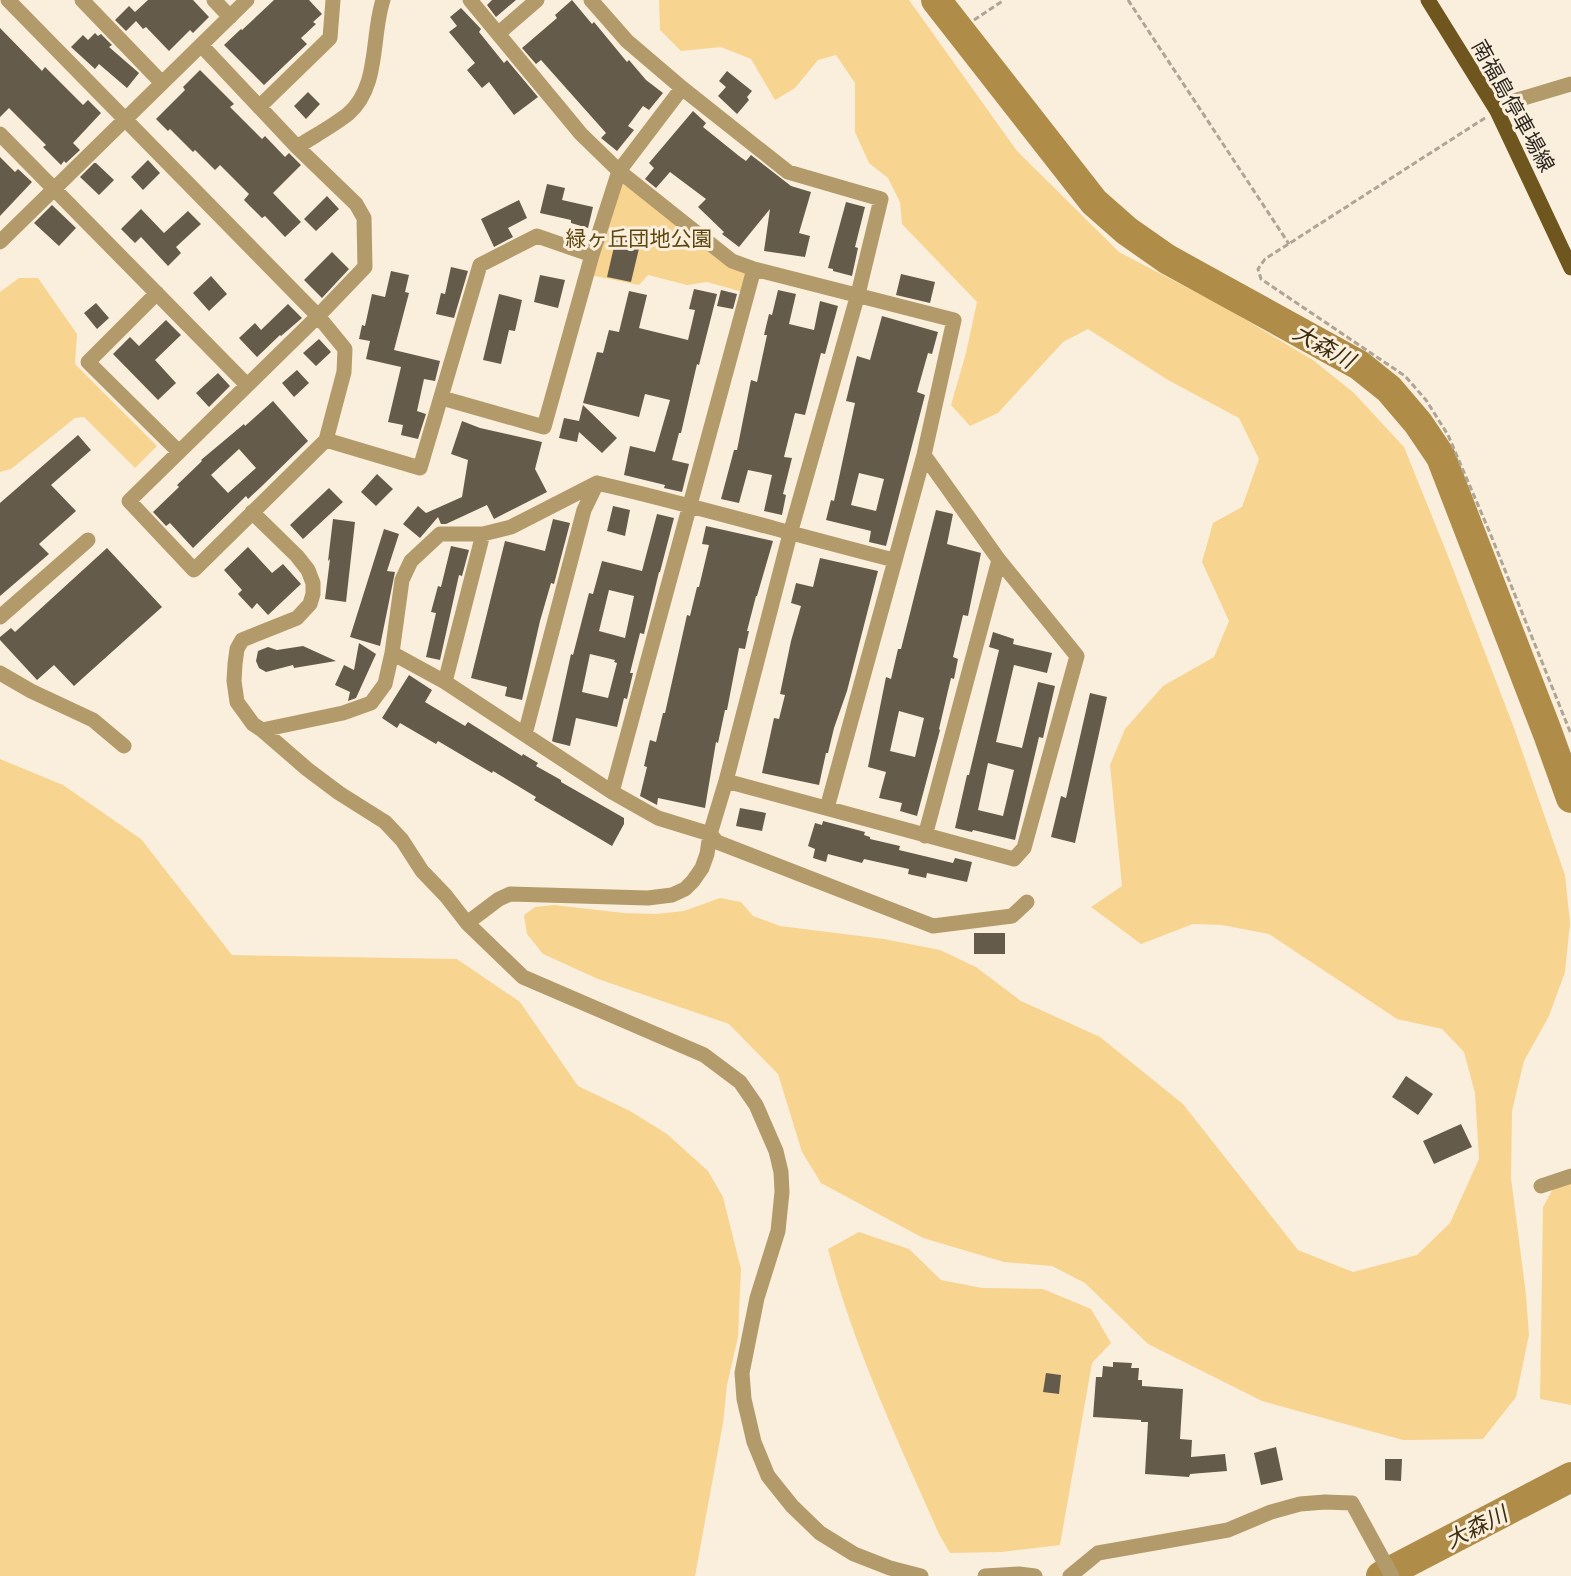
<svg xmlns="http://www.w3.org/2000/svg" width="1571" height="1576" font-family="'Noto Sans','Noto Sans JP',sans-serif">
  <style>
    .green { fill: #f8d491 }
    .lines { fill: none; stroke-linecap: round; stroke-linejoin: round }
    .river { stroke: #af8d49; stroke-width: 30 }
    .building { fill: #645b4a; fill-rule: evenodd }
    .path { stroke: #aea597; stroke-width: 3; stroke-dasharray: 6 3; stroke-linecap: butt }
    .minor { stroke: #b39a6b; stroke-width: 15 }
    .major { stroke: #6f551e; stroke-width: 15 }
    .labels { text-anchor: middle; stroke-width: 6; stroke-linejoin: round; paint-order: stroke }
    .street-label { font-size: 21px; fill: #2b2720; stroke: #faefdc }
    .park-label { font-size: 21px; fill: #5e4610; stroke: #faefdc }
    .water-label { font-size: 22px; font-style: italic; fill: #3c2d0e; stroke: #faefdc }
  </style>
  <rect width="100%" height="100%" fill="#faefdc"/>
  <path class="green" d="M659,0h250l108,151 102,101 105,55 89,53 41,33 50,54 42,104 68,177 51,147 5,48 -5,49 -16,44 -25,45 -12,50 -1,67 15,117 3,40 -13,62 -33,42 -80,1 -141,-39 -114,-57 -63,-61 -33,-17 -48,-4 -81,-24 -102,-55 -19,-31 -24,-78 -49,-50 -131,-45 -55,-25 -16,-20 -3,-19 11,-8 19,-2 70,8 32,1 28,-3 36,-13 21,4 12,14 27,10 104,13 56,11 36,17 45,34 79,36 83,67 115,146 55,22 64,-17 33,-32 29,-64 -4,-66 -11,-41 -22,-23 -45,-10 -128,-85 -47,-9 -29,-1 -52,20 -50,-37 31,-21 -12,-121 15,-36 38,-43 51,-29 15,-36 -27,-59 11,-39 29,-16 17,-48 -20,-41 -71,-38 -80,-51 -25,13 -65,71 -28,13 -19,-21 15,-52 11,-51 -75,-78 -2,-22 -12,-24 -19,-15 -14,-31v-49l-19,-28 -18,5 -23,28 -20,12 -24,-41 -30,-12 -40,4 -21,-21z
    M621,178l127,94 -5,20 -36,-10 -20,3 -39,-10 -9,10 -49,-10z
    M19,278h19l39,56 -2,30 82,82 -22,22 -51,-51 -9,1 -64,51 -11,3v-180z
    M0,759l63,26 78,54 91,116 225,4 63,43 58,84 52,25 37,23 41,37 15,26 18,72 -3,68 -11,48 -4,38 -28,153h-695z
    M1571,1183v222l-31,-6 3,-192 10,-18z
    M859,1232l50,17 32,31 41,8 61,1 48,20 20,34 -19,20 -32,182 -59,7 -51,1 -11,-19c-41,-93 -85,-186 -111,-285z"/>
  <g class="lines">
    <path class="river" d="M936,0l158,202 33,29 40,28 192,106 30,24 29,34 23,34 107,277 23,64
      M1381,1576l190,-99"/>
  </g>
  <path class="building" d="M148,0h45l16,17 -16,16 -3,-3 -21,21 -23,-24 -3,2 -7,-8 -10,10 -11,-11 14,-14 6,6z
    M274,0h35l13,14 -9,8 3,2 -15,14 6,6 -43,41 -40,-40 17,-16 1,1z
    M492,0h24l-20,17 -9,-12z
    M572,0l20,24 2,-2 33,40 2,-2 17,20 17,13 -14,17 -6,-4 -15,20 6,4 -17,21 -16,-13 5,-5 -65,-73 -5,4 -14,-16 35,-30 -2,-3z
    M461,8l20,21 -2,3 25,31 3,-3 31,37 -24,18 -25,-33 -7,6 -15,-18 8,-7 -26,-31 8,-6 -7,-9z
    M0,28l42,43 3,-4 38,38 5,-5 13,13 -28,30 7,7 -14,13 -2,-2 -3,4 -18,-18 3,-2 -37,-37 -9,9z
    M95,33l3,3 3,-2 11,11 -3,2 30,26 -12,15 -28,-24 -4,5 -24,-22 12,-12 5,5z
    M200,70l34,34 -4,3 32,32 3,-3 20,21 4,-4 12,12 -28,28 28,29 -16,15 -20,-21 -3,2 -18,-18 5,-6 -29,-29 -5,5 -20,-20 -2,2 -23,-23 -2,2 -12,-12 29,-29 -2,-3z
    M727,71l25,20 -5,6 2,3 -12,14 -19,-18 8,-9 -7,-6z
    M308,92l12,12 -14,15 -12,-13z
    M693,111l13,12 -3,4 36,29 7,5 5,-6 40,31 20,6 -12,41 11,3 -5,21 -41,-6 6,-42 -31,38 -17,-13 2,-2 -26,-25 8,-8 -36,-27 -14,16 -11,-9 9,-11 -5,-5z
    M0,157l15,15 3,-3 14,13 -32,34z
    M148,160l12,13 -17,17 -12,-13z
    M94,163h2l18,17 -15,15 -19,-18z
    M547,184l18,4 -3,12 31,7 -5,21 -17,-5v-3l-31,-7z
    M327,196l12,13 -23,22 -12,-12z
    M519,200l8,18 -19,10 5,9 -19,10 -13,-28z
    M846,202l19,5 -10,40 3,1 -6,28 -19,-5v-2l-5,-1z
    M52,205l24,23 -17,18 -25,-23z
    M141,209l23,24 24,-22 13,13 -25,23 5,6 -13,13 -27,-29 -6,6 -14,-14z
    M617,234l24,6 -10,42 -24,-5z
    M332,252l17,17 -27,29 -18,-18z
    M451,267l17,4 -14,47 -18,-4 5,-21 4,1z
    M391,271l18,4 -4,17 4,1 -15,57 46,11 -5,20 -11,-2 -7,32 9,3 -8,25 -17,-4 2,-10 -15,-3 13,-55 -35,-8 4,-18 -11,-2 3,-14 3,1 7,-32 13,3z
    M901,274l34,8 -5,21 -34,-8z
    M540,275l25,5 -7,28 -24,-6z
    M211,276l16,18 -18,17 -16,-18z
    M694,289l23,5 -18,71 -2,-1 -16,69h-2l-7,27 17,4 -7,28 -18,-4 1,-3 -41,-10 6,-29 25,6 15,-52 -25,-6 -6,23 -56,-14 14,-51 6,1 6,-23 10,2 10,-41 18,4 -8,33 49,12 7,-30 -6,-1z
    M721,290l16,4 -4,15 -16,-3z
    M778,290l18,4 -7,30 25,6 6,-29 18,5 -13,48 -4,-1 -16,62 -10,-2 -11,44 8,1 -9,36 3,1 -4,20 -18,-4 8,-36 -24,-5 -9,33 -18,-4 13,-49h3l14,-70 6,2 10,-47h-3l5,-21 3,1z
    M499,294l23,6 -7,31 -6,-1 -8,34 -18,-4z
    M96,303l13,15 -12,11 -13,-16z
    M288,304l14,14 -21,18 -1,-1 -23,22 -18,-19 16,-15 6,7z
    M882,316l56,16 -6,22 -4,-1 -11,39 8,3 -39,151 -17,-4 2,-11 -45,-11 5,-20 3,1 21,-98 -9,-2 11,-45 13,4zM859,473l25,6 -8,32 -25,-6z
    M166,320l15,15 -26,25 21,23 -18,17 -45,-46 17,-17 9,9z
    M319,339l12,13 -15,14 -13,-13z
    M297,370l12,13 -15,14 -12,-14z
    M218,373l12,13 -21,21 -13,-14z
    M273,401l35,40 -45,44 -15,14 -2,-3 -53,52 -23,-25 -4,3 -13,-14 26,-25 -2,-2 25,-24 -1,-1 43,-36 1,2zM239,449l17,19 -28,25 -17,-18z
    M583,405l34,33 -15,15 -23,-21 -2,10 -18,-4 5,-20 15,3z
    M462,421l18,7 62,14 -7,27 12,23 -53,27 -7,-14 -41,19h-5l-3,-7 -18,21 -17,-14 15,-18 8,7 36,-16 6,-37 -17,-6z
    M78,435l13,15 -40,35 25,26 -37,33 10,10 -49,42v-93z
    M377,474l16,15 -17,17 -15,-14z
    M329,488l14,14 -40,37 -13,-14z
    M613,506l17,4 -5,26 -18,-5z
    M936,510l17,4 -6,30 34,9 -13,63 -5,-1 -10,42 5,2 -4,20 -3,-1 -12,51 1,1 -23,86 -17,-5 2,-8 -23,-5 7,-26 -18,-5 18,-90 5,2 7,-30h3zM899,711l25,7 -9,39 -25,-6z
    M657,514l17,4 -14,54h-1l-15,62 -4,-1 -10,40h3l-6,26 -3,-1 -7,29 -41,-9 -6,28 -16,-4 -2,-1 19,-87 2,1 16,-62 4,1 9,-33 40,10zM609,590l25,6 -9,42 -26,-7zM590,654l25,6 -1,2 3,1 -9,35 -26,-6z
    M333,519l22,3 -9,80 -21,-3 5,-40 -2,2z
    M553,519l17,4 -16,61 -3,-1 -11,38 -18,79 -17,-4 2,-9 -36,-9 34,-137 40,10z
    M706,526l67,15 -16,55h-1l-9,35h2l-4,18 -6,-1 -12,62h-2l-7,33 -2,-1 -11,66 -47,-10 -1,7 -17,-9 7,-29 -3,-1 6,-26 6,2 7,-29h2l22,-98 3,1 7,-29h2l10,-42 -7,-1z
    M384,529l15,5 -12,37 8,1 -15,74 -30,-9z
    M451,546l18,4 -7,26 -3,-1 -19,85 -14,-3 10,-44 -5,-1 7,-26 3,1z
    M248,547l24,26 11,-9 18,20 -33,31 -11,-12 -5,6 -14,-15 4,-4 -18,-20z
    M107,548l55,59 -88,79 -20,-21 -17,15 -37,-40v-3l11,-9 4,4z
    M820,558l58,13 -31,120 -13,37 -6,25h-2l-7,32 -57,-12 12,-55 5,1 6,-24 -5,-1 11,-53 10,-35 -10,-3 5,-20 17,4z
    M993,632l21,7 -1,5 39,9 -5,20 -33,-8 -18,77 26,6 16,-66 17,4 -12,52 -4,-1 -24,103 -42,-10 -1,2 -17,-4 12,-53h2l30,-125 -10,-3zM988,763l26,7 -11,46 -25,-6z
    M359,643l17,11 -20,44 -8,3 2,-9 -15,-7 9,-20 10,5z
    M303,646l33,15 -42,7 -1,-3 -27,7 -7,-4 -3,-7 2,-10 10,-4 9,3z
    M409,675l23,15 -7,12 40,24 3,-4 54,34 1,-2 15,9 -2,3 25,14v2l63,36v6l-12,22 -78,-46 2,-3 -43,-26 -1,2 -54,-32 -2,3 -36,-21 -3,5 -15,-10z
    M1090,693l17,4 -32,146 -24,-6 10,-41 5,2z
    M740,808l26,5 -4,18 -26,-5z
    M823,821l42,11 -1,3 6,2v2l30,7 -1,4 54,13 2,-5 17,4 -5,20 -40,-9 -1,5 -18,-4 1,-5 -45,-10 -2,4 -34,-9 -2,8 -13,-4 2,-9 -7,-3 7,-23 7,2z
    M974,933h31v21h-31z
    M1406,1076l27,18 -15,21 -26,-18z
    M1461,1124l11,23 -38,17 -11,-23z
    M1113,1362l19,1 -1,5h8l-1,12h4v6l41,3 -3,50 12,1 -1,17 34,-3 2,17 -37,3 -1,3 -44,-3 3,-52h-7v-2l-48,-3 3,-40h6l1,-11 10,1z
    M1046,1373l15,2 -2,19 -16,-2z
    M1276,1447l7,33 -22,5 -7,-32z
    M1385,1459h17l-1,22 -16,-1z"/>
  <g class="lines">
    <path class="path" d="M1128,0l161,244
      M974,20l30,-20
      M1485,118l-220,141 -7,10 3,10 144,97 21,24 22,35 42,98 81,201"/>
    <path class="minor" d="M8,0l310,316 27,33 -1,23 -18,68 -132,130 -65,-69 189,-185 47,-49 -1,-49 -8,-14 -59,-57 -96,-102
      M82,0l80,83
      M214,0l16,17
      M470,0l111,134 38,37 113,90 22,8 200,51 -30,135 -97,353
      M499,33l38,-33
      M259,107l71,-69 3,-38
      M1497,111l17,-10 57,-17
      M0,134l247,251
      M297,147c17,-11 36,-21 51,-33 32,-27 23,-78 35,-114
      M0,242l247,-242
      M157,293l-69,69 91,90
      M442,398l102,29 48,-172 27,-84 63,-83
      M326,440l94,28 60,-203 57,-29 55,19
      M252,512l45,44 11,14 5,13v11l-3,10 -13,14 -55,22 -5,9 -2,15 -1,17 3,21 16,22 9,6 45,39 32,24 46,29 17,18 20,31 24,25 21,27 56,54 181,78 36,27 16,23 20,46 5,21 1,20 -4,39 -21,67 -15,75 2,26 10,43 14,34 24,30 28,27 34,21 36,14 31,8
      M0,617l88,-77
      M392,653l53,29 167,110 46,26 52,16 7,8 216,84 79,-10 15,-14
      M0,673l31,18 62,29 31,26
      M445,682l38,-148
      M262,730l81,-17 28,-10 14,-19 7,-31 10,-73 9,-19 29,-27h43l28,-7 86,-44c100,23 198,52 297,77
      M525,734l59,-224 13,-27
      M726,781l288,78 10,-11 53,-192 -78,-96 -75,-105
      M612,792l142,-523
      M925,836l74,-276
      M467,923l32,-24 11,-5 138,4 24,-3 13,-6 8,-8 9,-13 5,-14 3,-20 16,-53 64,-247 68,-240 23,-95 -93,-27 -106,-84 -55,-47 -36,-41
      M1541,1186l30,-10
      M985,1576l34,-2 16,2
      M1070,1576l28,-23 130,-23 43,-18 29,-8 25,-2 27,1 40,73"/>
    <path class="major" d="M1428,0l69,111 74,157"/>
  </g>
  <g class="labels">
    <g class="street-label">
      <text transform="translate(1513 106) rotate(61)" y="7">南福島停車場線</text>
    </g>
    <g class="park-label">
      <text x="639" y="246">緑ヶ丘団地公園</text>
    </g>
    <g class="water-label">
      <text transform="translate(1324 346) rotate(29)" y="8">大森川</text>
      <text transform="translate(1476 1527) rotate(-27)" y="8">大森川</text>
    </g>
  </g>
</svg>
